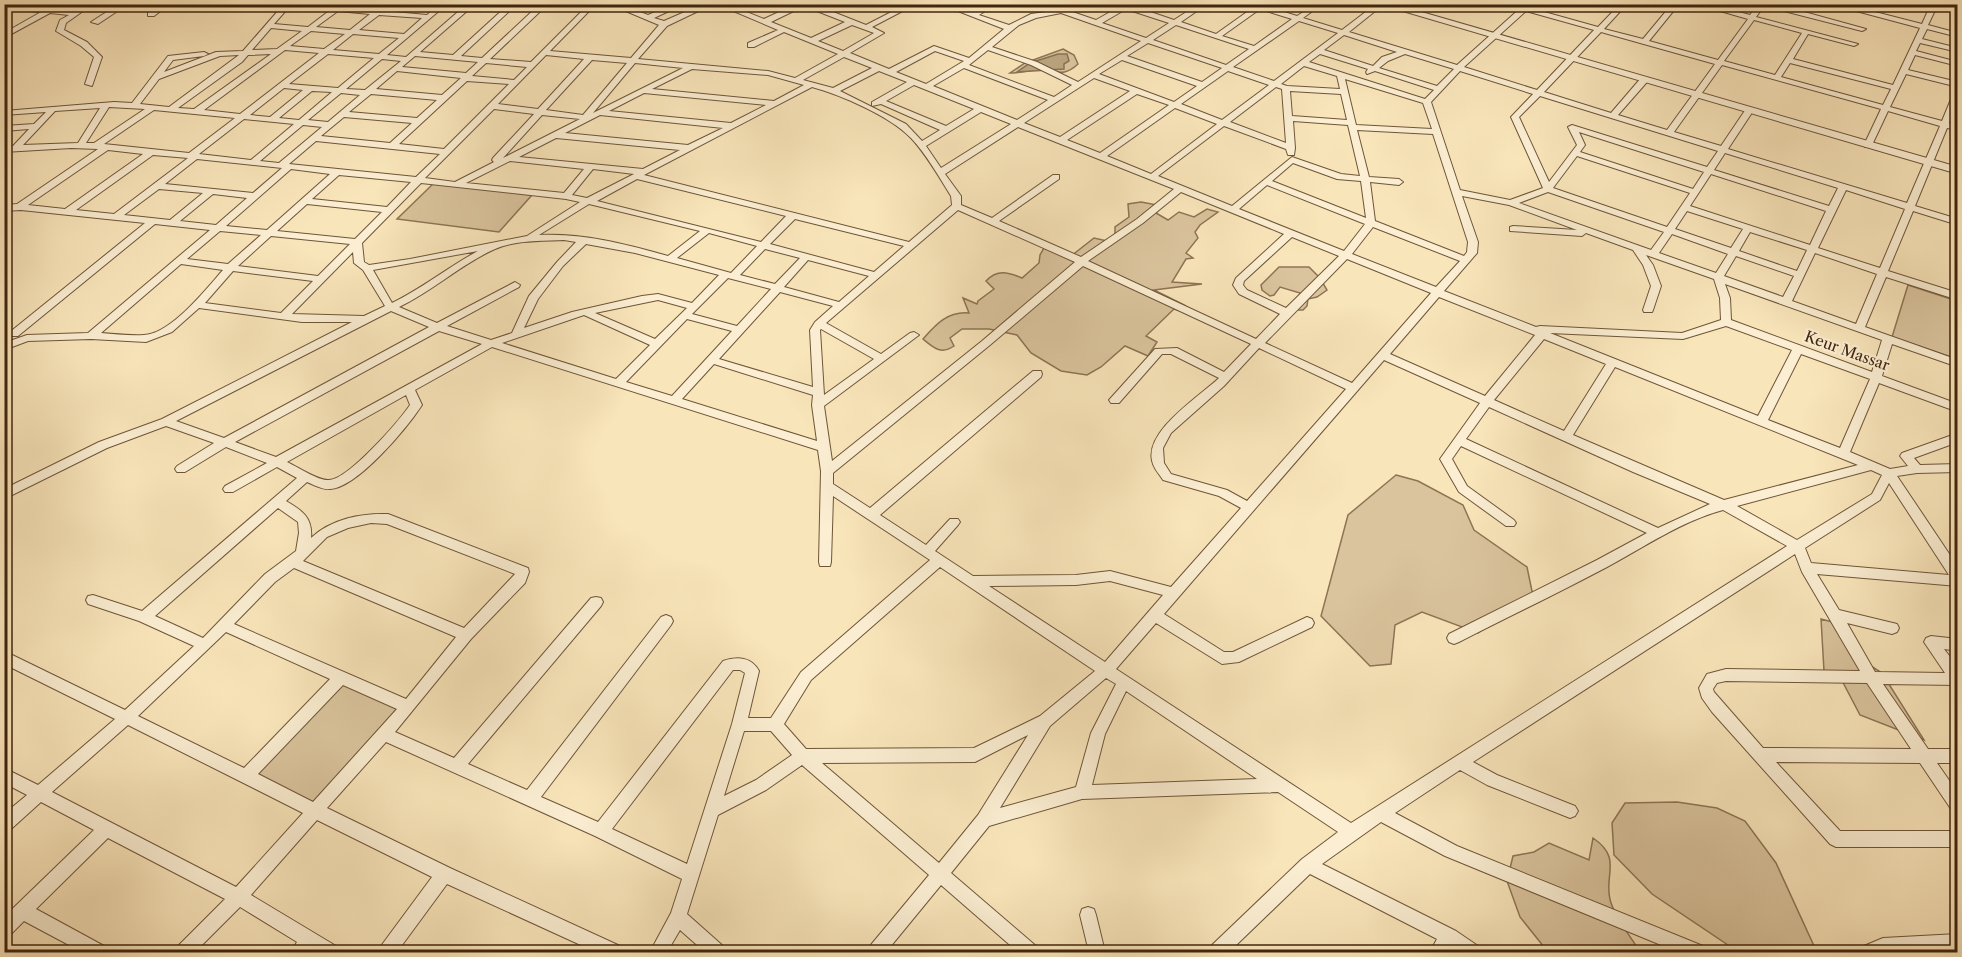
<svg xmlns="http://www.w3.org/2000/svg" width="1962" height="957" font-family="'Libre Caslon Text',serif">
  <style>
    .green { fill: #dac49d; stroke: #8e7455; stroke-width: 1.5 }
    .water { fill: #baa47f; stroke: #8a7151; stroke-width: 1.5 }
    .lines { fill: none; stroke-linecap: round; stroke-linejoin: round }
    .minor-casing { stroke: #6f5538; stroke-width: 2 }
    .tertiary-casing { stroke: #6f5538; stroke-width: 2 }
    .minor { fill: #fbeed2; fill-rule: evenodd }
    .tertiary { fill: #fbeed2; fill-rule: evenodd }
    .labels { text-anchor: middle; stroke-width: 4.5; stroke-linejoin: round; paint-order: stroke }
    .street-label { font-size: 15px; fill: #41250d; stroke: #fbeed2 }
  </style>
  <rect width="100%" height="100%" fill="#f9e5ba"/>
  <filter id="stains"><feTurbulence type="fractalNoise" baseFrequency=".00333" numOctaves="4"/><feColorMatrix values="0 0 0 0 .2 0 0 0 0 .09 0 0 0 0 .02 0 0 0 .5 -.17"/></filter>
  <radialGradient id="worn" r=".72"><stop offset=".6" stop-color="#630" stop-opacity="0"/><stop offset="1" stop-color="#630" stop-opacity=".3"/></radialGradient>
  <path class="green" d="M1063,49l11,6 4,9c-15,14 -21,6 -38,6 -10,0 -20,3 -30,3l15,-10z
    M434,183l98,12 -33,37 -102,-13z
    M1141,202l21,4 -6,7 12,7 11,-8 15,5 13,-8 11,3 -18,13 -5,7 3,6 -12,15 7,5 -7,1 -14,23 30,2 -48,6 30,15 18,12 -28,-8 -28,27 11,6 -9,14 -23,-10 -24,21 -14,8 -26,-4 -30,-18 -14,-18 -28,-6h-27l-12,9 4,8c-13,9 -20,2 -31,-7 13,-15 25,-28 46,-26l-6,-15 14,6 1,-3 16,-12 -8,-8c11,-12 22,-9 36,-3l17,-15 1,-8 4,-7 27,8 23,-18 13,3 8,-7v-7l14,-10 -1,-13z
    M1279,267h30l11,11 7,12 -10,7 -9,2 -1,7 -4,4h-11l8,-11v-6l-20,-6 -6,8 -4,1 -8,-6 -1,-5z
    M1908,285l49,16v58l-65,-22z
    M1396,475l22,6 45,24 11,25 53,37 6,29 -55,37 -56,-21 -27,13 -4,39 -21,2 -49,-50 27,-101z
    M1821,619l19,5 11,29 31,20 42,67 -64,-25 -21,-40 -15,-4z
    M345,680l56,25 -88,97 -58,-27z
    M1677,802l40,6 28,13 31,42 39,85 -9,4 -69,-1 -85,-57 -38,-39 -2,-32 13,-20z
    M1593,838c31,21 9,38 18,65 6,17 20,34 29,49h-92l-28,-35 -13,-36 6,-25 21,-4 15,-9 40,17z"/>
  <path class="water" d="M1058,54h9l2,7 -5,3v5l-47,3 13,-9z"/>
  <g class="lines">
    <defs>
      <path id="minor" d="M85,4h8l-27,19 -2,7 23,12 15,15 -10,29 -7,-2 9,-27 -13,-11 -25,-15 4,-11 9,-5 -19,-2 -46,25v-5l37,-21 -37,-3v-4l71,6z
        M119,4h9l-30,20 -7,-2z
        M161,4h9l-16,12h-6v-4z
        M284,4l51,3 3,-3h8l-3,4 32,2 8,-6h8l-8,7 44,4 12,-11h8l-60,51 19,2 61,-53h8l-55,48 33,3 56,-51h8l-56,52 21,2 58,-54h8l-58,55 41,3 58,-58h7l-46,47 81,7 28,-33 -50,-21h11l28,11 26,-11h10l-30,14 10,3 39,-17h10l-46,22 -29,33 130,12 27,7 43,-24 -54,-22 -30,15h-6v-4l30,-13 -61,-26h10l37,15 32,-15h17l53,21 41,-21h9l-44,23 12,6 -34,20 39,16 45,-23 35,12 35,-29 -64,-25h11l22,8 14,-8h9l-17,11 30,10 22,-11 22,-3 -15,-7h11l47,16 23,-13 -4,-3h12l47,16 17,-11 -13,-5 18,2 11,-2 -26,18 35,12 38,-27 -7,-3h18v2l32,10 17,-11h4v2l-15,11 39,12 34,-26h8l-35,28 108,33 68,-61h8l-3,4 68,19 22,-23h7l-23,25 39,10 29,-35h7l-30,37 69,19 30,-41 -52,-15h13l41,11 8,-11h17l91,25 -4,2 -98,-25 -8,11 102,27 -4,2 -46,-12 -15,25 100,26 27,-57 -90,-24h14l78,20 9,-20h7l-10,21 30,8v4l-31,-8 -5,10 36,9v4l-38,-9 -4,8 42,11v4l-43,-11 -7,15 50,12v5l-52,-13 -16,33 52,14 12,-29 4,-2v13l-9,20 9,2v5l-11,-2 -32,78 43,13v6l-45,-14 -25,60 70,22v7l-72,-23 -21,50 93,33v7l-66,-23 -10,32 76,28v8l-79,-29 -29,69 40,17 18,-3 -8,-10 2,-3 56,-20v9l-44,16 6,7 38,-1v8l-41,1 -20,3 61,91v19l-141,-12 22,36 58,14 2,4 -2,4 -5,2 -45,-11 28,49 70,1 -21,-31 2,-4 5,-2 27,3v12l-14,-2 14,18v18l-75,-1 45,65h30v14h-21l21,30v21l-5,-2 -33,-49 -144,-1 64,69h118v16h-122l-6,-3 -118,-132 -10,-14 -3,-10 8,-14 19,-5 134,2 -58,-99 -7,-18 -322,208 24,13 78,31 3,5 -3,5 -5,2 -5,-2 -78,-31 -27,-15 -65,43 62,33 246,100 2,6h-27l-233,-96 -64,-34 -59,42 134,67 22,15 2,6h-22l-6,-4 -4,4h-18l7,-13 -127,-65 -81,78h-20l2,-6 91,-87 36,-27 -60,-40 -196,7 -93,27 -38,47 85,73 2,6h-20l-77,-67 -55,67h-18l2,-6 59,-71 -127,-110 -36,25 -48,25 -31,99 36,32 2,6h-20l-25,-22 -13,22h-17l21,-39 11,-34 -87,-43 -209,-94 -59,66 123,60 170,78 2,6h-26l-149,-68 -50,68h-18l2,-6 51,-69 -115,-57 -66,75 85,51 2,6h-23l-4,-2 -1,2h-19l6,-10 -57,-35 -45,45h-19l2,-6 47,-47 -117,-61 -72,71 68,37 2,6h-24l-58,-31 -14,14 -6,2v-20l90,-87 -53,-28 -31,28 -6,2v-18l23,-19 -23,-12v-15l34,17 77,-66 -111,-55v-13l121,59 69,-64 -55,-25 -51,-17 -2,-4 2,-4 5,-1 49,16 155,-133 -20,-11 -44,25h-8l-2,-3 2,-3 42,-23 -41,-16 -41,25h-8l-2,-3 2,-3 37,-23 -48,-17 -59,22 -103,51v-10l95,-47 63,-23 190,-97h-50l-103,-14 -27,24 -26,10 -55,-3 -63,2 -24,9v-7l23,-8 61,-2 122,-103 -55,-6 -137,112h-8l-1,-2 1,-2 135,-109 -124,-13 -17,1v-6l13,-1 81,-55 -27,-1 -67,4v-6h9l16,-17 -25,2v-5l30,-2 12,-12 -42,3v-4l110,-9 18,1 36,-47 36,-4 4,2 -4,2 -31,4 -9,12 52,-20 27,-1zM804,6l41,16 -34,16 -40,-16zM289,7l40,4 -21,16 -34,-3zM1126,9l43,14 -23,15 -44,-15zM1260,9l32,10 -38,27 -32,-10zM338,11l32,3 -20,16 -34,-3zM1526,11l68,19 -57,60 -73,-23zM1061,13l80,28 -63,41 -41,-20 -45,-15 27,-22 17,-7zM379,15l43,3 -18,16 -45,-4zM1754,20l48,13 -27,42 -51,-14zM1299,21l39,12 -64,48 -41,-14zM852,25l22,8 -31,18 -25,-10zM1176,25l73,24 -23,16 -73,-25zM271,28l31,3 -25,18 -25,1zM311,31l34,3 -21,15 -34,-3zM1601,32l114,32 -48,66 -49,-15 29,-33v-4h-6l-30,35 -67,-21zM353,34l46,4 -20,16 -46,-4zM1344,35l53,17 -15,5 -9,9 -49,-16zM1148,43l74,25 -20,14 -75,-26zM285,50l34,3 -79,61 -36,-4zM988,50l43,15 41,20 -18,12 -85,-32zM935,51l29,10 -38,23 -30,-12zM271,54l-77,55 -16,-1 64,-46 6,-7zM328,54l46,4 -36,30 -49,-4zM1320,54l48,15 -2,3 1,2 8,-3 59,19 -9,9 -116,-37zM1405,54l49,15 -17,17 -58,-18 9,-7zM239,55l-70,52 -29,-3 19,-25 61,-23zM546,55l38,4 -46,50 -40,-5zM415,56l63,6 -12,11 -64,-6zM844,57l28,11 -39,20 -30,-8zM382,59l19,2 -36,29 -19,-1zM592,60l35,3 -44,52 -37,-5zM1122,60l75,26 -23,16 -75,-28zM486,63l41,4 -13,13 -42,-4zM635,63l48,5 -90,45zM1790,63l101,26 -8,16 -102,-28zM1722,65l159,44 -17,36 1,2 7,-2 16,-34 52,15 -33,77 -179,-54 25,-38 -1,-2h-6l-25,37 -47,-14zM1304,66l33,10 3,13 -53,-3 -6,-2zM964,68l84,32 -31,20 -84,-34zM692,69l76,6 36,10 -30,16 -122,-12zM397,71l64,7 -19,17 -66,-6zM879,71l28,11 -35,20v4l9,-2 59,26 -18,11 -16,-17 -66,-33zM1228,71l41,14 -47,35 -41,-16zM1460,71l73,23 -22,23 32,71 -33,12 -50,-10 -29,-88zM1094,78l36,13 -70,46 -36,-14zM1345,79l78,24 9,26 -76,-4zM467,81l42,3 -65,65 -45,-5zM914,85l60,24 -28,17 -60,-25zM812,87c29,8 78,29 99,51 16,17 28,39 40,58l1,9 -43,37 -265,-67zM1276,87l6,2 4,54 -56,-21zM284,88l19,2 -33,27 -20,-2zM312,91l20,1 -33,28 -20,-2zM1290,91l51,3 6,26 -55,-4zM341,93l19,2 -32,27 -20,-2zM644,93l122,12 -35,18 -122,-12zM371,94l66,6 -20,18 -68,-6zM1137,94l32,11 -69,48 -33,-13zM1540,96l178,55 -11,16 -135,-42 -4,2 9,18 -28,37 -30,-65zM109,107l36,2 -51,34h-8zM100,108l-22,35 -55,2 32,-34zM1175,108l42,16 -66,50 -44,-18zM494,109l40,5 -41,44 -1,2 2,2 -39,20 -30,-4zM154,110l81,8 -46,35 -85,-9zM981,112l30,12 -70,44 -15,-22zM542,115l38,4 -77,39zM600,115l123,13 -35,17 -123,-12zM344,117l68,6 -22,20 -69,-7zM244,119l50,5 -43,36 -52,-6zM1293,121l55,4 12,51 -19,-2 -49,-17 -60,49 -74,-30 66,-50 62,23 2,6h6l1,-7zM303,125l19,2 -43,36 -19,-2zM1018,127l156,62 -37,30 -56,38 -82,-36 60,-42v-4h-6l-61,43 -31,-13v-9l-16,-22zM1357,130l76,4 35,108 -1,10 -3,4 -89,-35 -5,-39 29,3 4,-3 -4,-3 -30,-2zM1579,132l125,40 -11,17 -113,-37 5,-7zM556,138l124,12 -37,19 -124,-12zM316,141l124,13 -24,23 -127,-13zM108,150l35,4 -78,55 -37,-4zM1725,153l113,35 -9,18 -115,-36zM153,155l35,3 -74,56 -38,-4zM1577,156l113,37 -23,34 -114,-39zM197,159l85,9 -29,25 -88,-9zM510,161l74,8 -20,24 -98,-10zM1293,163l44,16 24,2 5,37 -94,-37zM291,169l39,5 -63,56 -41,-4zM593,169l41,5 -47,24 -15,-3zM1711,174l115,37 -16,34 -120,-39zM339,175l72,7 -24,25 -75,-8zM637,179l149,37 -25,26 -164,-41zM421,183l145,16 14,3 -53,34 -117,23 -41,6 -5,-3 -2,-19zM1267,185l98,39 -21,27 -105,-42zM159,189l44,4 -33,27 -46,-5zM1846,190l59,19 -25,59 -62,-20zM1181,192l103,42 -48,44 -3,7 6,9 41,20 -24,25 -168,-78 55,-38zM1548,192l116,40 -13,18 -132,-47zM213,194l34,4 -31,27 -36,-4zM1462,196l47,9 68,25 -64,-4 -3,1v4l72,5 4,-3 47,17 10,15 8,21 -8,24 1,2h8l1,-2 8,-24 -8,-21 -7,-10 68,24 6,19 1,22 -39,13 -142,-7 -4,1 -92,-36 33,-38 1,-11zM307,204l75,8 -27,27 -78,-8zM589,204l111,27 -32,25c-42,-12 -85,-23 -129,-21zM958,210l117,52 -93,79 -150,120 -8,-55 95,-71 -5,-3 -4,1 -29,21 -55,-31zM1687,211l56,18 -12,19 -56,-19zM795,219l109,27 -30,26 -104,-28zM1373,227l87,34 -24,26 -84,-33zM220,231l41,4 -33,29 -41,-5zM1750,232l57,18 -10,21 -58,-20zM709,233l48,13 -26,27 -54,-15zM1672,234l56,20 -12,19 -57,-20zM271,236l79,8 -32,32 -80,-10zM1292,237l47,19 -53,52 -39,-18 -4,-5 1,-4zM564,240l12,2 -19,20 -28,34 -17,37 -21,7 -44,-14 72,-39 1,-2 -5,-3 -78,41 -38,-16c34,-16 62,-43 96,-58 21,-9 47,-8 69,-9zM586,244l49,9 84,22 -27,28 -34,-9 -16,2 -70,16 -48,16 14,-29 25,-33zM765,249l35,9 -25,26 -35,-9zM478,251c-30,16 -55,37 -86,52l-19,-33zM353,252l1,11 9,7 22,36 -21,10 -72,-2zM1815,253l62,21 -21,50 -64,-23zM1736,256l58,20 -11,21 -59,-21zM1347,259l84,34 -79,90 -87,-40zM808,260l61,16 -30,26 -55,-15zM181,264l42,6c-17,19 -52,64 -79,65 -14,1 -29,-1 -43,-2zM1083,266l168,78 -27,28 -47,-24 -22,1 -46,51 2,3h8l43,-49h9l48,24c-20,19 -78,55 -66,86 2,6 7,11 10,16l56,16 22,12 -70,79 -61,-16 -34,4 -103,1 -38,-25 23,-26 2,-3 -2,-3h-8l-24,26 -46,-30 161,-138 1,-3 -1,-3h-8l-163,137 -37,-24v-11l157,-128zM233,271l80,10 -32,32 -76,-10zM728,278l43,11 -34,37 -45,-12zM1725,284l157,56 -10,32 -141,-52 -1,-22zM780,292l53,14 -18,16 -5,8 3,57 -94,-28zM1439,297l96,38 -50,61 -95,-42zM658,300l29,8 -32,31 -60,-26zM391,311l38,16 -205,111 -48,-17zM584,315l66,30 -34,34 -114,-36zM687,319l45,12 -60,65 -46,-14zM1726,326l66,24 -34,66 -208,-83 133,6zM821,329l53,30 -50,36 -4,-65zM439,331l43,13 -206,113 -41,-15zM1544,339l62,25 -42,67 -70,-31zM492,347l326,103 3,21 -2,91 1,4h10l1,-4 2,-66 97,64 -129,112 -30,46h-23l11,-47c-7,-14 -22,-15 -36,-10l-125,161 -57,-25 130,-172 2,-4 -2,-4 -5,-2 -5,2 -134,173 -59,-26 133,-158 2,-4 -2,-4 -5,-1 -5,1 -137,160 -59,-26 76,-93 54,-56 4,-11 -1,-4 -140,-54c-27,-1 -57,5 -77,24 2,-20 -9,-28 -25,-37l21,-19c7,3 16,8 23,7 27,-1 77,-61 92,-84l-7,-15zM1259,348l87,41 -99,112 -20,-11 -56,-16 -7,-11 -1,-15 8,-15 53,-47zM1801,354l69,25 -30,69 -72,-28zM1384,360l96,43 -40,56 19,33 47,34h8l2,-3 -2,-3 -47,-34 -15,-27 9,-13 186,87 -50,27 -148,74 -2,4 2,4 5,2 5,-2c49,-25 99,-49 148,-75 37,-20 75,-46 116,-57l64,36 -436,277 -235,-154 40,-46 66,41 17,-2 73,-35 2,-4 -2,-4 -5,-2 -74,35h-9l-60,-38zM714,364l99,31 -1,10 5,36 -135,-42zM1615,367l243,98 -134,35 -151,-65zM406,395l4,10c-11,16 -62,75 -81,75 -11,1 -31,-13 -42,-18zM1489,407l144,65 77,32 -52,24 -192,-89zM1871,470l11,5 -10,19 -75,46 -60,-34zM1889,483l60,92 -138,-12 -6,-15 75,-48zM278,508l20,14 1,11 -3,18 -31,23 -62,64 -48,-22zM371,523l16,1 128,50 -51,54 -161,-67 24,-24 21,-9zM940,567l155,104 -55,45 -66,32 -168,1 -22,-25 27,-44zM294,568l162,69 -50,62 -172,-75 41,-42zM1110,581l53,14 -58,67 -116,-76 87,-1zM226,632l104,47 -86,89 -106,-52zM733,670h7l5,3 -13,51 -45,140 -75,-35zM1106,678l10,6 -25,49 -15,54 -76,21 50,-82zM1726,681l141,2 44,66 -148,-1 -49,-56 -1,-3 4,-6zM343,685l54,24 -84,93 -55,-28zM1126,691l131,88 -165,6 13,-51zM128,725l175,88 -67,74 -184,-95zM744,731h27l21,24 -36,25 -32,16zM1028,735l-50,80 -39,48 -117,-100 153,-1z
        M1088,907l6,2 2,6 9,37h-16l-9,-37 2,-6z
        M1958,934v16l-96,2 2,-6 19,-8z"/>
      <path id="tertiary" d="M1379,4h15l564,163v7z"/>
    </defs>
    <use href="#minor" class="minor-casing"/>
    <use href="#tertiary" class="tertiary-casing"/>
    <use href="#minor" class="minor"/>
    <use href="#tertiary" class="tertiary"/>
  </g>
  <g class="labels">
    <g class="street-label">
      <text transform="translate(1847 351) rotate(20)" y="5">Keur Massar</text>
    </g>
  </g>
  <rect width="1962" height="957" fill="none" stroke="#f9e5ba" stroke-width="24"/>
  <rect x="6" y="6" width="1950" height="945" fill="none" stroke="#41250d" stroke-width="3"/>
  <rect x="12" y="12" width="1938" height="933" fill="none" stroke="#41250d" stroke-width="1.5"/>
  <rect width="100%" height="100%" filter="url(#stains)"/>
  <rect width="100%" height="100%" fill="url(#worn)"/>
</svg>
